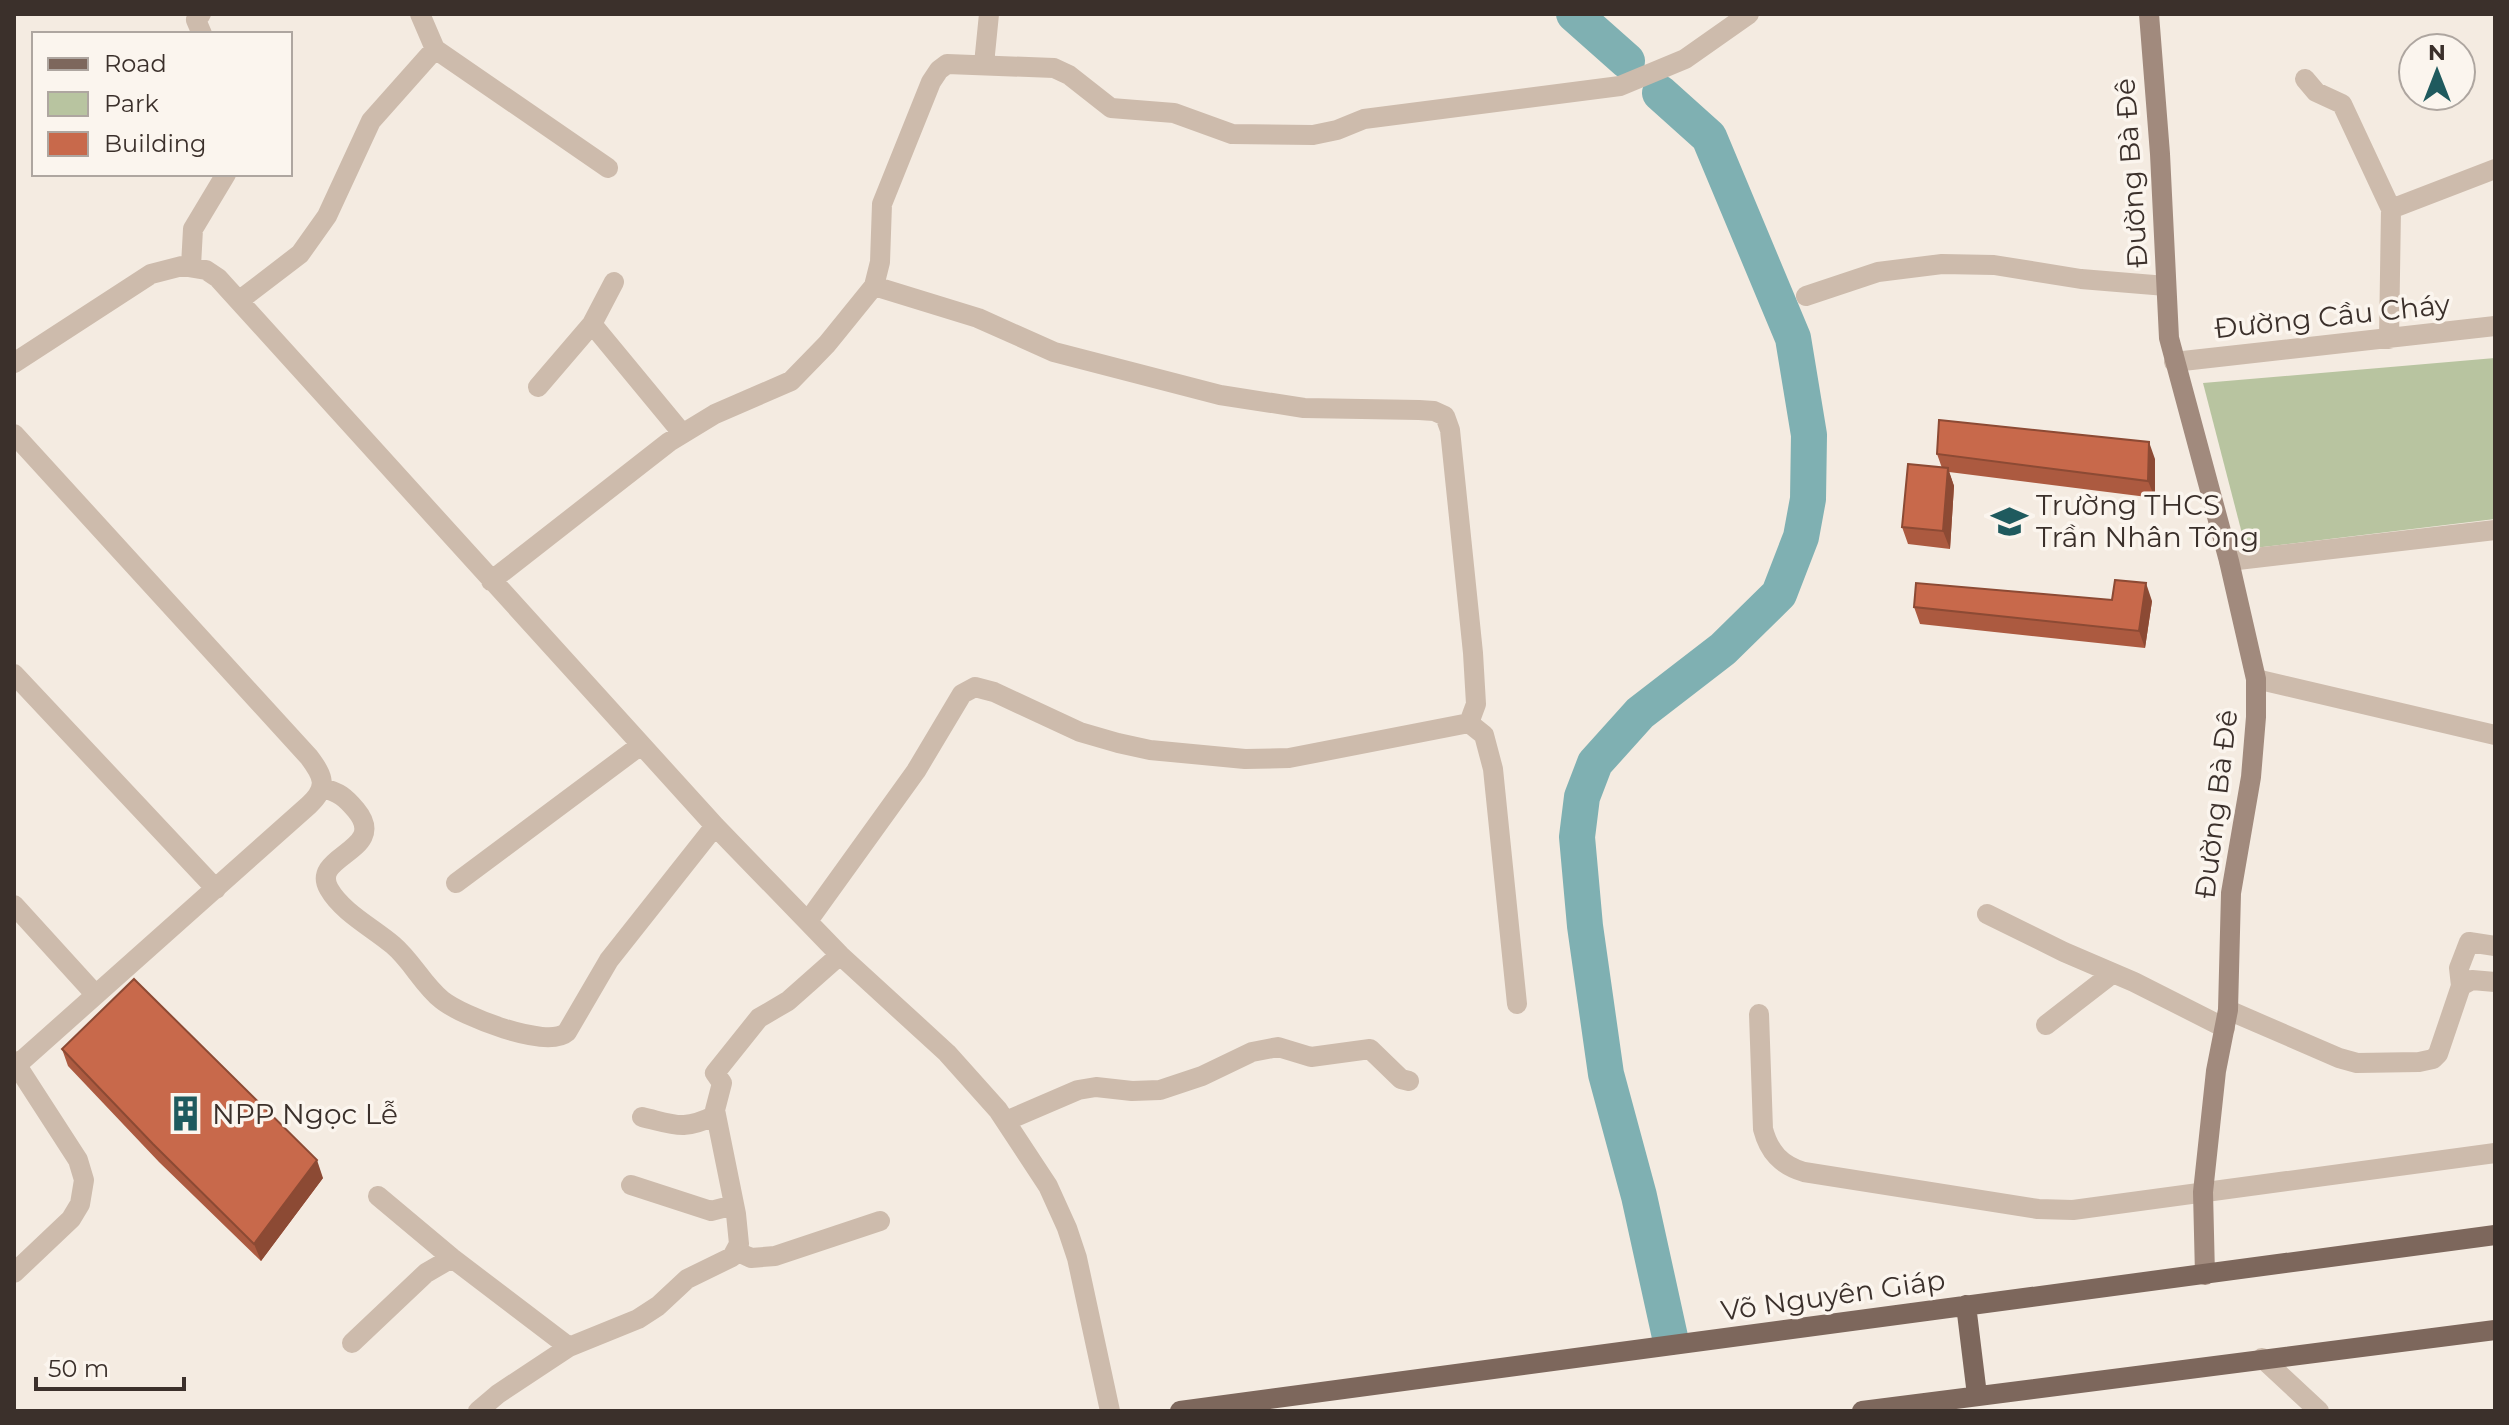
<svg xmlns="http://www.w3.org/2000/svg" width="2509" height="1425" font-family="Montserrat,sans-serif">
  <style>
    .green { fill: #b8c4a0 }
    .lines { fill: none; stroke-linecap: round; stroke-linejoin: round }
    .river { stroke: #7fb0b2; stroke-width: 36 }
    .street { stroke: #cdbbac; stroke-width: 20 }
    .secondary { stroke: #a18a7d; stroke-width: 20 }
    .primary { stroke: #7d675c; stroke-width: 20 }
    .wall { fill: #ac5a40 }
    .shaded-wall { fill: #8c4a34 }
    .building { fill: #c8694b; stroke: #8c4a34; stroke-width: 2 }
    .labels { text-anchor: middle; stroke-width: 7; stroke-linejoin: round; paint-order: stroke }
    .street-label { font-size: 28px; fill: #3b302b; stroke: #fbf5ee }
    .poi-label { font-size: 28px; fill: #3b302b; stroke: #fbf5ee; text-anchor: start }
  </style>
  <rect width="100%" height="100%" fill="#f4ebe1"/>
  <path class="green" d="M2495,358v161l-249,30 -43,-166z"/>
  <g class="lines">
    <path class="river" d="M1574,14l53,47
      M1660,93l49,44 84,201 16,97 -1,64 -7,38 -22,57 -56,55 -83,64 -45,50 -13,34 -5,40 8,89 21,148 33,122 31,141"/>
    <path class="street" d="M201,14l-5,6 6,14
      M435,49l173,119
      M984,64l5,-50
      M2305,79l11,13 26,12 49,105 -2,130
      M2391,209l104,-40
      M191,266l2,-37 33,-55
      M614,282l-22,42 90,109
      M874,286l6,-24 2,-58 49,-122 8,-12 8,-6 107,4 15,7 42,33 63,5 58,21 81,1 24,-5 27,-11 256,-33 65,-27 64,-45
      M1806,296l72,-24 64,-8 52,1 87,14 85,7
      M240,300l60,-46 27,-38 44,-95 64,-72 -15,-35
      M2174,362l321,-36
      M14,363l137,-89 31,-8 24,4 12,8 497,548 125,129 107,98 51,57 50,76 19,42 10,30 33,153
      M538,387l54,-63
      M14,434l295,323c15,20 19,30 0,48l-292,260
      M2229,561l266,-31
      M491,581l178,-139 46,-28 76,-33 36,-37 47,-58 104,32 76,34 166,43 84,13 115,2 15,1 11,5 5,14 23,223 3,51 -7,19 -180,35 -44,1 -95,-9 -32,-7 -38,-11 -86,-40 -19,-5 -13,7 -46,77 -108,150
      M14,674l202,215
      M2256,679l239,56
      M1469,723l15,12 9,34 24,235
      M322,788c17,4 23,9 34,22 34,41 -47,45 -27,79 13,23 44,39 64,56 19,16 30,40 49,55 20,16 105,50 125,32l42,-72 106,-134
      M456,883l185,-138
      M14,905l81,89
      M1987,914l77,38 70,30 91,46
      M2461,986l-2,-18 10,-26 26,4
      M2228,1010l111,48 18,5 62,-1 14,-3 5,-5 23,-68 11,-6 23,2
      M1759,1014l4,115c6,23 18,36 41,43l234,37 35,1 422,-57
      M2046,1025l67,-52
      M14,1061l64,99 6,20 -4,24 -9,15 -57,54
      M642,1117c34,8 41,14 74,-2
      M1006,1121l72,-31 18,-3 36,4 28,-1 42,-14 50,-24 26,-5 33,10 59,-8 31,30 8,2
      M631,1185l80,26 23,-6
      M378,1196l74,62 117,89
      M736,1251l15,7 24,-2 105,-35
      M352,1343l74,-70 26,-15
      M2262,1358l57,53
      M478,1411l20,-17 71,-47 69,-28 20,-13 29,-27 45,-22 7,-13 -3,-30 -21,-104 7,-27 -7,-10 44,-55 29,-17 52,-46"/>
    <path class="secondary" d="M2149,14l11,140 9,184 60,223 27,118v38l-5,60 -20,116 -3,117 -12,61 -13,121 2,83"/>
    <path class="primary" d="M1966,1305l11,90
      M1180,1411l1315,-176
      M1862,1411l633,-81"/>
  </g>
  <path class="wall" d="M1937,454l218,5v39l-206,-26 5,14 -4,63 -42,-5 -6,-17 40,-59z
    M2112,600l40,1 -7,47 -225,-24 -6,-17z
    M62,1049l261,129 -62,83 -102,-99 -91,-96z"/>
  <path class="shaded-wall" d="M2149,442l6,17v39l-7,-17z
    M1948,468l6,18 -4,63 -7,-18z
    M2146,583l6,18 -7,47 -6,-17z
    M317,1160l6,18 -62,83 -7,-17z"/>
  <path class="building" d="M1939,420l210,22 -1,39 -211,-27z
    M1908,464l40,4 -5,63 -41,-4z
    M2115,580l31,3 -7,48 -225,-24 2,-24 196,17z
    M134,979l183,181 -63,84 -101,-100 -91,-95z"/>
  <defs>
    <symbol id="school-bare" viewBox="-9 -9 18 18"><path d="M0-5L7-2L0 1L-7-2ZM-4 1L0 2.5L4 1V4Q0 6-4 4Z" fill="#1f5a5e" stroke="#fbf5ee" stroke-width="2.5" paint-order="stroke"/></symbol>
    <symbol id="building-bare" viewBox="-9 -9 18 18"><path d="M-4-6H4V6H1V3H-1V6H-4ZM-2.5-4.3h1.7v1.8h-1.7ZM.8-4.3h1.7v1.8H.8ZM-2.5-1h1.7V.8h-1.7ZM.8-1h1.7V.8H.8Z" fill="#1f5a5e" stroke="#fbf5ee" stroke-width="2.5" paint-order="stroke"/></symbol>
  </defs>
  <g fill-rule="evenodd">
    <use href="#school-bare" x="1984" y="496" width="51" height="51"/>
    <use href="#building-bare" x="160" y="1088" width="51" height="51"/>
  </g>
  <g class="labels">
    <g class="street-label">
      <text transform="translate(2131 173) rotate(-94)" y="10">Đường Bà Đê</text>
      <text transform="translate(2332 316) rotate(-6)" y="10">Đường Cầu Cháy</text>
      <text transform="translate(2216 804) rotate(-83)" y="10">Đường Bà Đê</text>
      <text transform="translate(1833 1295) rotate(-8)" y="10">Võ Nguyên Giáp</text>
    </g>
    <g class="poi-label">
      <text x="2036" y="515">Trường THCS<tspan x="2036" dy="32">Trần Nhân Tông</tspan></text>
      <text x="212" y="1124">NPP Ngọc Lễ</text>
    </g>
  </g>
  <rect width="2509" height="1425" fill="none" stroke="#3b302b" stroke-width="32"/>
  <rect x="32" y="32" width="260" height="144" fill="#fbf5ee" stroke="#aea6a0" stroke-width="2"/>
  <rect x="48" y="58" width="40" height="12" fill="#7d675c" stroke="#aea6a0" stroke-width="2"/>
  <text x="104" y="72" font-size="24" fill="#3b302b">Road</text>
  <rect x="48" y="92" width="40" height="24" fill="#b8c4a0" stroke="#aea6a0" stroke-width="2"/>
  <text x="104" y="112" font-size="24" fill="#3b302b">Park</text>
  <rect x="48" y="132" width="40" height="24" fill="#c8694b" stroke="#aea6a0" stroke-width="2"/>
  <text x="104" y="152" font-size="24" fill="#3b302b">Building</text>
  <g transform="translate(2437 72)"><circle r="38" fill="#fbf5ee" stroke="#aea6a0" stroke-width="2"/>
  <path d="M0-6L14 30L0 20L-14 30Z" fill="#1f5a5e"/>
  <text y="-12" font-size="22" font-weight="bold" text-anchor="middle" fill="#3b302b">N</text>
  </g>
  <path d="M36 1377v12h148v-12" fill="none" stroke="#3b302b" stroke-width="4"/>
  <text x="48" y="1377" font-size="24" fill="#3b302b" stroke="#fbf5ee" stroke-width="6" paint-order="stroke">50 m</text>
</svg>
